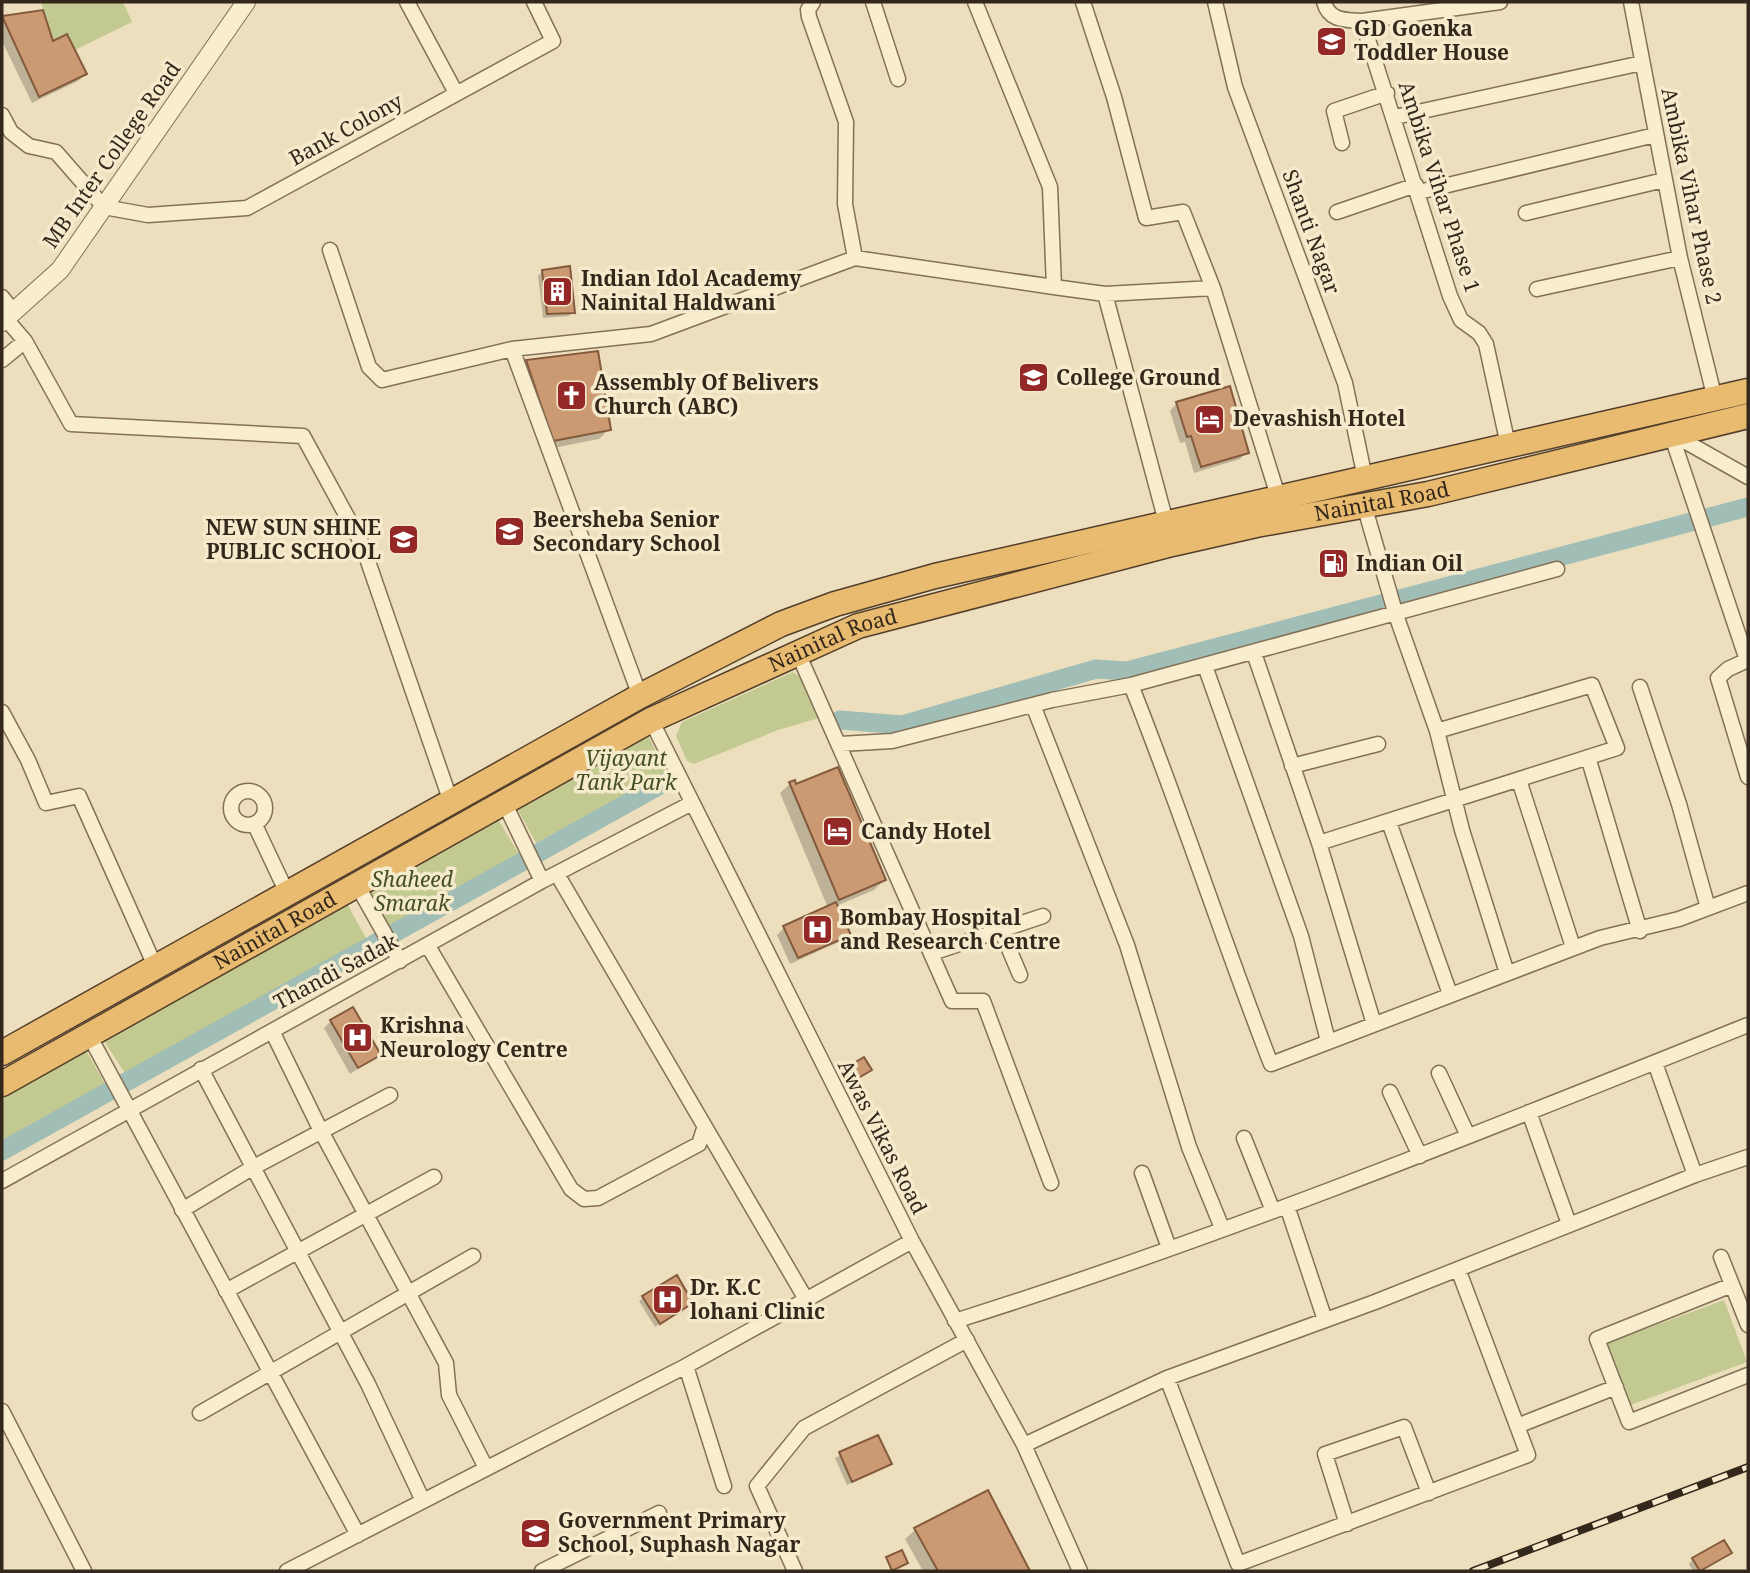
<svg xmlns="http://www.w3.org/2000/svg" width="1750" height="1573" font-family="'Noto Serif',serif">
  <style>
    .green { fill: #c3ca91 }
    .shadow { fill: #0003 }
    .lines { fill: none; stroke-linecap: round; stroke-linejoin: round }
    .canal { stroke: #a0beb6; stroke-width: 19 }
    .building { fill: #cb9972; stroke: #835a3c; stroke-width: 2 }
    .minor-casing { stroke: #847056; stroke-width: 17 }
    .tertiary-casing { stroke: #847056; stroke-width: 20 }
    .trunk-casing { stroke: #523e2b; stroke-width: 27 }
    .minor { stroke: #f8edcf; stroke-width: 14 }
    .tertiary { stroke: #f8edcf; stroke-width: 18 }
    .trunk { stroke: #e8bb70; stroke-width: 24 }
    .rail-casing { stroke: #34271b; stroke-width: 8 }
    .rail { stroke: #f5eacc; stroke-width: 5; stroke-dasharray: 16; stroke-linecap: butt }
    .labels { text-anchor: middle; stroke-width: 7; stroke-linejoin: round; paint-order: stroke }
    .poi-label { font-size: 21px; font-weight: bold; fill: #34271b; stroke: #f5eacc; text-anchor: start }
    .street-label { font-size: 21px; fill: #34271b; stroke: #f5eacc }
    .park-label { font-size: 21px; font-style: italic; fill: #445022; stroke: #f5eacc }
  </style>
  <rect width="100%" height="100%" fill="#eddfbd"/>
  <path class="green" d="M41,2h82l9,20 -57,28 -8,-16 -14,7z
    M793,672l6,4 20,42 -41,12 -84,34 -7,-3 -11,-25 6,-14z
    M648,735l19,39 -131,69 -19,-35z
    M496,816l24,40 -130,75 -22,-41z
    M345,900l22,40 -242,133 -23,-35z
    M85,1049l22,38 -105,58v-50z
    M1724,1300l23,62 -119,44 -23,-62z"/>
  <path class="shadow" d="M41,12l11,32 33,30 -7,7 -46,22 -30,-62v-24z
    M543,271l30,41 -4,4 -26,2 -5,-42z
    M527,362l82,67 -10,10 -56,11 -26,-79z
    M1177,403l70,49 -7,7 -46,14 -9,-31 -5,1 -10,-32z
    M790,784l94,96 -10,10 -38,16 12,28 -7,7 -51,23 -13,-29 7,-7 44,-20 -48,-115z
    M331,1021l48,33 -29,20 -26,-46z
    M843,1071l22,3 -20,12 -6,-11z
    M644,1297l47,6 -36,24 -16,-26z
    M877,1437l12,27 -42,21 -12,-27z
    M987,1492l41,79h-105l-18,-32 10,-9z
    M1730,1553l-28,18h-9l-4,-7 4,-5z"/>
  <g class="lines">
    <path class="canal" d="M840,720l62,5 194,-56 31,2 621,-164
      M2,1151l669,-372"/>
  </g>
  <path class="building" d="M43,10l10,31 14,-7 20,40 -48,23 -37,-81z
    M570,266l5,47 -28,1 -5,-44z
    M598,351l13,79 -58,11 -27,-81z
    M1230,386l19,67 -48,14 -10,-31 -4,1 -11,-35z
    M838,767l48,113 -47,20 -50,-118 6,-2 1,4z
    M836,902l15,33 -53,23 -15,-32z
    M353,1007l28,48 -23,13 -28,-48z
    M864,1057l8,13 -22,13 -8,-13z
    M677,1275l16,28 -33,21 -18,-28z
    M878,1435l14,29 -40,18 -13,-30z
    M988,1490l42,81h-92l-24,-43z
    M1724,1540l8,13 -32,18 -8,-13z
    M902,1550l6,13 -16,8 -6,-14z"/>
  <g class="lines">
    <defs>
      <path id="minor" d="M407,2l49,91
        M813,2l-5,8 1,7 37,105 -1,82 10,54
        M873,2l25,77
        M975,2l75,185 4,100 51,7 61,228
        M1083,2l31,95 32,121 37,-6 30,76 -108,6
        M1215,2l20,85 110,296 20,95
        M1324,2c5,19 21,18 38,19l88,275 11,24 18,13 7,11 22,101
        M1631,2l49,256 35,141
        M1362,21l138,-19
        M2,115l9,17 18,14 27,6 48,55 44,8 99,-7 306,-167 -19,-39
        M1395,117l247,-54
        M1342,143l-8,-32 53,-18
        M1419,192l236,-57
        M1337,212l79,-27
        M1526,213l138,-33
        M330,250l39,117 13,13 130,-31
        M1213,288l65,208
        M1537,289l143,-31
        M2,297l12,15
        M6,319l19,22 46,83 232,12 59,108 89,258
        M2,360l23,-19
        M1671,434l76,226
        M1672,434l76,43
        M1364,505l32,110 41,116 25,99 45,143
        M797,651l155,350h31l68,182
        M1254,653l65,190 55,181
        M1748,660l-20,9 -10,9 30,99
        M1205,666l96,270 27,105
        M1131,685c50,125 91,253 140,379l329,-126 79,-19 69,-26
        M1640,687l39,117 29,104
        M640,696l-128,-347 139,-15 204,-76 199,29
        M1033,705l94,240 62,202 33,81
        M2,712l26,48 18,43 33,-7 76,170
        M651,720l261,521 112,204 56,126
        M840,744l52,-3 160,-41 79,-15 426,-116
        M1588,757l52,174
        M1292,766l86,-22
        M1519,780l54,167
        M231 808a17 17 0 1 1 34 0a17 17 0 1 1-34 0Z
        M504,802l38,79
        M1389,822l61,172
        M255,825l32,68
        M1319,843l298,-95 -25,-63 -155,46
        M557,874l250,427
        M357,885l43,76
        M1001,930l19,45
        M428,946l143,243 13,10 14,-1 101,-54 5,-15
        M932,953l111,-37
        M272,1031l49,100 125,232 3,32 37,73
        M89,1035l269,500
        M1655,1063l40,112
        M201,1069l167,315 55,117
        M1439,1073l29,63
        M1390,1092l30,64
        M1529,1112l40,112
        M1244,1138l29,73
        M1142,1173l27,75
        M2,1181l540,-300 150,-78
        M1287,1206l38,114
        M182,1210l70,-42 138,-73
        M1721,1257l27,68
        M1732,1285l-135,54 32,83 119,-47
        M226,1291l208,-114
        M955,1321c270,-85 531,-191 793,-296
        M686,1366l38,120
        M1167,1378l71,186 290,-109 -70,-186
        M2,1411l82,160
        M200,1413l273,-157
        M1517,1426l99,-39
        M1024,1445l143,-67 208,-76 320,-127 53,-18
        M1347,1524l-22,-70 79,-27 25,66
        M287,1571l399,-205 226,-125
        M542,1571l117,-58
        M795,1571l-38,-85 47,-58 163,-88"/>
      <path id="tertiary" d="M2,322l58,-52 186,-268"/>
      <g id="trunk">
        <path d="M2,1053l638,-357 141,-72 54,-20 100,-28 813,-185"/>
        <path id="s1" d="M2,1084l649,-364 207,-94 314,-82 84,-19 172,-31 320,-78"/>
      </g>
    </defs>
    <use href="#minor" class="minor-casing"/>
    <use href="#tertiary" class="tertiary-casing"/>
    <use href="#trunk" class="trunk-casing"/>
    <use href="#minor" class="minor"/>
    <use href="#tertiary" class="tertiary"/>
    <use href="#trunk" class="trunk"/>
    <defs>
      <path id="rail" d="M1473,1571l275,-104"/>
    </defs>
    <use href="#rail" class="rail-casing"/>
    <use href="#rail" class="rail"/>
  </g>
  <defs>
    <symbol id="school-square" viewBox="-11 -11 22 22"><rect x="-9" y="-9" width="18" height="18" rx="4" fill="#932827" stroke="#f5eacc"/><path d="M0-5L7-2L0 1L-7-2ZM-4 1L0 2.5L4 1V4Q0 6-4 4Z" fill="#fff"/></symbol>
    <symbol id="building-square" viewBox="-11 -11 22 22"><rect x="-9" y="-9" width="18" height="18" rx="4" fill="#932827" stroke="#f5eacc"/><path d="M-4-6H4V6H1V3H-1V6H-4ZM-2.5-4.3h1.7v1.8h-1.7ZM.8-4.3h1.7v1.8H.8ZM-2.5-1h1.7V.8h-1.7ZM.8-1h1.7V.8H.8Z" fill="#fff"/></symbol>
    <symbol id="university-square" viewBox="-11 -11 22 22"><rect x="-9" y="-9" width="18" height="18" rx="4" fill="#932827" stroke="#f5eacc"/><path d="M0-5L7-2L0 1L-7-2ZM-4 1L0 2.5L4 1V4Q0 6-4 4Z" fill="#fff"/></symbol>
    <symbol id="church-square" viewBox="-11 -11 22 22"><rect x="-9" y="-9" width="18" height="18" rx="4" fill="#932827" stroke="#f5eacc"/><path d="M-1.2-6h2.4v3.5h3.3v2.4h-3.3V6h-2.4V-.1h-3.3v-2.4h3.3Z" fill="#fff"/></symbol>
    <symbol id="hotel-square" viewBox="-11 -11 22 22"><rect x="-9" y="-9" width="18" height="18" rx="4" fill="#932827" stroke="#f5eacc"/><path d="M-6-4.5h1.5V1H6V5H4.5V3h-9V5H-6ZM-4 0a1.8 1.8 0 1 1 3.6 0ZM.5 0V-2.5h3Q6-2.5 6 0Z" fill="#fff"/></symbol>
    <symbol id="fuel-square" viewBox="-11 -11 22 22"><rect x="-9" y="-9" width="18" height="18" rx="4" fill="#932827" stroke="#f5eacc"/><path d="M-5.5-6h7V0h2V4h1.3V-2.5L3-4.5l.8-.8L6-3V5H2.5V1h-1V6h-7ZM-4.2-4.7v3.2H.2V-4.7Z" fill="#fff"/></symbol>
    <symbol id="hospital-square" viewBox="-11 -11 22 22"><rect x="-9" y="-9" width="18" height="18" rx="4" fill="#932827" stroke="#f5eacc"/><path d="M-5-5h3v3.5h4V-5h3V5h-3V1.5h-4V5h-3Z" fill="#fff"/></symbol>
  </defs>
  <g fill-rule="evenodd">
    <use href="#school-square" x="1314" y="24" width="35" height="35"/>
    <use href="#building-square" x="540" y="274" width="35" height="35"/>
    <use href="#university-square" x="1016" y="360" width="35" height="35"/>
    <use href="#church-square" x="554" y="378" width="35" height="35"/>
    <use href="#hotel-square" x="1192" y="402" width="35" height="35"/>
    <use href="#school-square" x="492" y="514" width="35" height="35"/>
    <use href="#school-square" x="386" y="522" width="35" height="35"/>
    <use href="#fuel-square" x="1316" y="546" width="35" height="35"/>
    <use href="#hotel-square" x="820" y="814" width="35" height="35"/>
    <use href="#hospital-square" x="800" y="912" width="35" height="35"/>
    <use href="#hospital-square" x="340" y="1020" width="35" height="35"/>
    <use href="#hospital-square" x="650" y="1282" width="35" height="35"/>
    <use href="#school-square" x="518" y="1516" width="35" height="35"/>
  </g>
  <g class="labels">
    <g class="poi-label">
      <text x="1354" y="36">GD Goenka<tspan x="1354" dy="24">Toddler House</tspan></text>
      <text x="581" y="286">Indian Idol Academy<tspan x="581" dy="24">Nainital Haldwani</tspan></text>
      <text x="1056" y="385">College Ground</text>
      <text x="594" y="390">Assembly Of Belivers<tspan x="594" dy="24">Church (ABC)</tspan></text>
      <text x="1233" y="426">Devashish Hotel</text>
      <text x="533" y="527">Beersheba Senior<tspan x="533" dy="24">Secondary School</tspan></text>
      <text x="381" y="535" text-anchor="end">NEW SUN SHINE<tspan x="381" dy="24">PUBLIC SCHOOL</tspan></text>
      <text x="1356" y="571">Indian Oil</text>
      <text x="861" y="839">Candy Hotel</text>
      <text x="840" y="925">Bombay Hospital<tspan x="840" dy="24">and Research Centre</tspan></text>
      <text x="380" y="1033">Krishna<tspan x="380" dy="24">Neurology Centre</tspan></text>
      <text x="690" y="1295">Dr. K.C<tspan x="690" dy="24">lohani Clinic</tspan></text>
      <text x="558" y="1528">Government Primary<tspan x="558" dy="24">School, Suphash Nagar</tspan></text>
    </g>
    <g class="street-label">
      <text transform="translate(346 130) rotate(-29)" y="7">Bank Colony</text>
      <text transform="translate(112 155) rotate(-55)" y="7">MB Inter College Road</text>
      <text transform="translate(1439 187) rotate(72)" y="7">Ambika Vihar Phase 1</text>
      <text transform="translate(1691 196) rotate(78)" y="7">Ambika Vihar Phase 2</text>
      <text transform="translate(1311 232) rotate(70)" y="7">Shanti Nagar</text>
      <text dy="7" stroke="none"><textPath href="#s1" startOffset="1510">Nainital Road</textPath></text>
      <text dy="7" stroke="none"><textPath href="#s1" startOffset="943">Nainital Road</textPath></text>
      <text dy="7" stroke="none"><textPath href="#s1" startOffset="313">Nainital Road</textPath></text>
      <text transform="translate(336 972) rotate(-28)" y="7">Thandi Sadak</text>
      <text transform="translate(882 1137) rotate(63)" y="7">Awas Vikas Road</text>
    </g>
    <g class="park-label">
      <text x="626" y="766">Vijayant<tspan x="626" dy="24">Tank Park</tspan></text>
      <text x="412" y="887">Shaheed<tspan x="412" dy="24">Smarak</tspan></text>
    </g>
  </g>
  <rect width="1750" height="1573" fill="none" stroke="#34271b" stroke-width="7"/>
</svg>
